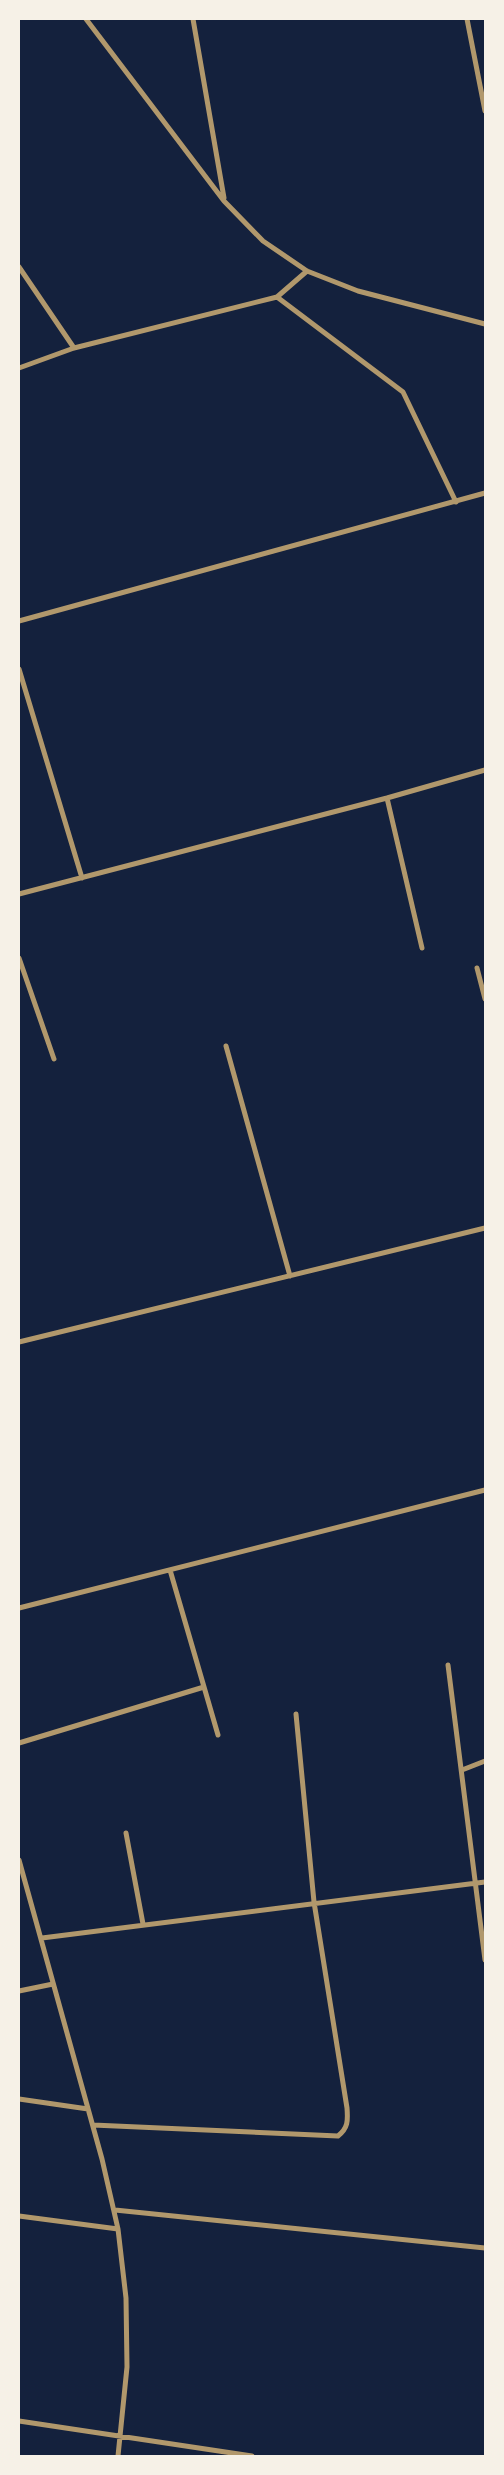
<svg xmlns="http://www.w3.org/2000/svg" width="504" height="2475" font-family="'Zilla Slab',serif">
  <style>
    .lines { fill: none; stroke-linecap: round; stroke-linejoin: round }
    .minor { stroke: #b1986c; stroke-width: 5 }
  </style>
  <rect width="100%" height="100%" fill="#14213d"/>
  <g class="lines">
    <path class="minor" d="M86,19l138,182 39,40 44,30 51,20 127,33
      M193,19l31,179
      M467,19l18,92
      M19,267l55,81
      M277,297l126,95 53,110
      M19,368l55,-20 203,-51 30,-26
      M19,621l466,-128
      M19,669l63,209
      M387,798l35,150
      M19,894l368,-96 98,-28
      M19,958l35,101
      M477,968l8,31
      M226,1046l64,230
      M19,1342l466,-114
      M170,1570l48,165
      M19,1608l466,-118
      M448,1665l37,295
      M19,1743l185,-56
      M462,1770l23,-9
      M126,1833l17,91
      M19,1860l83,299 16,70 8,69 1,69 -9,89
      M42,1938l443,-56
      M19,1991l34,-7
      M19,2099l69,10
      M93,2125l245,11c10,-8 10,-15 9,-28l-33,-206 -18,-188
      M115,2210l370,38
      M19,2216l99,13
      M19,2421l233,35"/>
  </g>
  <rect width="504" height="2475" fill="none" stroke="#f6f1e7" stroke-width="40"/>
</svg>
